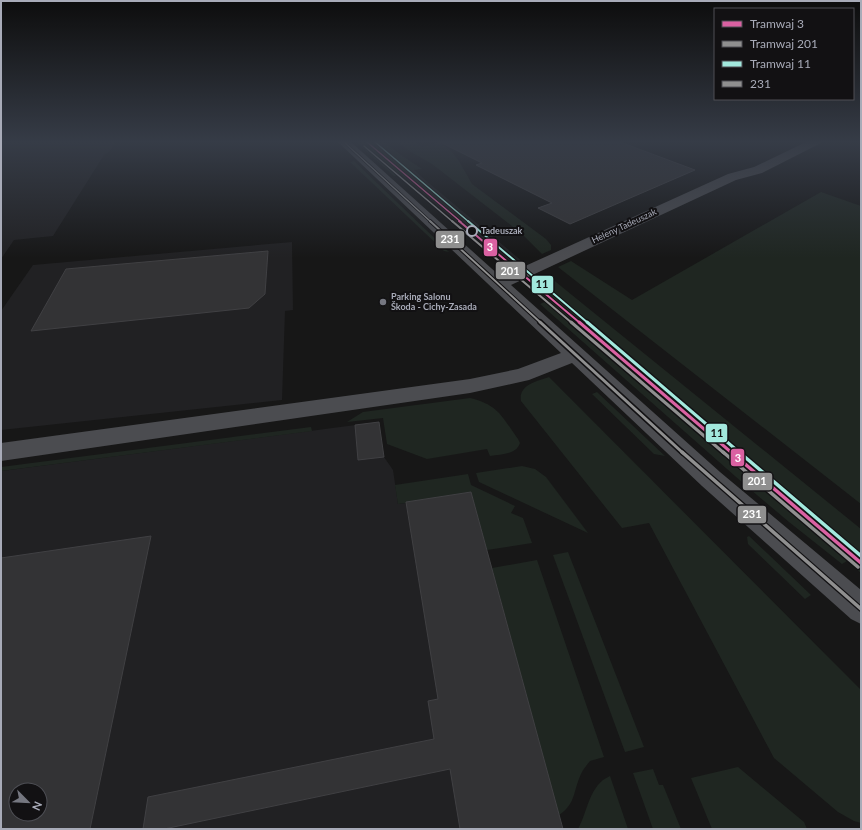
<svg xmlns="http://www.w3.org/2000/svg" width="862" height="830" font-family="Lato,sans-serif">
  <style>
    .built { fill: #212123; fill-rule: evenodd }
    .green { fill: #1f2621 }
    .building { fill: #333335; stroke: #404043; fill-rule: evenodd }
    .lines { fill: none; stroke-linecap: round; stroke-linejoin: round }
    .street { fill: #4b4c50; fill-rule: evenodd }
    .bus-1-far3-casing { stroke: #121113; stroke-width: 3 }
    .bus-1-far2-casing { stroke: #121113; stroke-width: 4 }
    .bus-1-far1-casing { stroke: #121113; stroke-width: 6 }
    .bus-1-casing { stroke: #121113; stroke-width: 6 }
    .bus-1-far3 { stroke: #8f8f8f; stroke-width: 1.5 }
    .bus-1-far2 { stroke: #8f8f8f; stroke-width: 2 }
    .bus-1-far1 { stroke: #8f8f8f; stroke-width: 3 }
    .bus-1 { stroke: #8f8f8f; stroke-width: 3.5 }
    .tram-1-far3-casing { stroke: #121113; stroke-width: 3 }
    .tram-1-far2-casing { stroke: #121113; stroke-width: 4 }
    .tram-1-far1-casing { stroke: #121113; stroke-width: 6 }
    .tram-1-casing { stroke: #121113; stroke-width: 6 }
    .tram-2-far3-casing { stroke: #121113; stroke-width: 3 }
    .tram-2-far2-casing { stroke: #121113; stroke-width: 4 }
    .tram-2-far1-casing { stroke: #121113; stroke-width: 6 }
    .tram-2-casing { stroke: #121113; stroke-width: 6 }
    .tram-3-far3-casing { stroke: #121113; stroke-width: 3 }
    .tram-3-far2-casing { stroke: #121113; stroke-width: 4 }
    .tram-3-far1-casing { stroke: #121113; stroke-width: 6 }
    .tram-3-casing { stroke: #121113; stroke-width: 6 }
    .tram-1-far3 { stroke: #da61a2; stroke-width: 1.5 }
    .tram-1-far2 { stroke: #da61a2; stroke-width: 2 }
    .tram-1-far1 { stroke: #da61a2; stroke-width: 3 }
    .tram-1 { stroke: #da61a2; stroke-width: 3.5 }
    .tram-2-far3 { stroke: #8f8f8f; stroke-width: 1.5 }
    .tram-2-far2 { stroke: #8f8f8f; stroke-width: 2 }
    .tram-2-far1 { stroke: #8f8f8f; stroke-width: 3 }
    .tram-2 { stroke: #8f8f8f; stroke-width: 3.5 }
    .tram-3-far3 { stroke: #a2e8dd; stroke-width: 1.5 }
    .tram-3-far2 { stroke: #a2e8dd; stroke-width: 2 }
    .tram-3-far1 { stroke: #a2e8dd; stroke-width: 3 }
    .tram-3 { stroke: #a2e8dd; stroke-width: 3.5 }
    .stop-dot { fill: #121113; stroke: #a8abb8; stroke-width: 2 }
    .poi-dot { fill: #757780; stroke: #121113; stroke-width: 1.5 }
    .labels { text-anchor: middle; stroke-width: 4; stroke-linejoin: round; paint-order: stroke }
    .far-street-label { font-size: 9px; fill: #a8abb8; stroke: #121113 }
    .far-stop-label { font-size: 9px; font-weight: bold; fill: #a8abb8; stroke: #121113; text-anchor: start }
    .far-poi-label { font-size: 9px; font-weight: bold; fill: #a8abb8; stroke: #121113; text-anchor: start }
    .line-badge { stroke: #121113; stroke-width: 1.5 }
    .badge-label { font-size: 11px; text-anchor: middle; font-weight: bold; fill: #fff }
    .pale-badge-label { font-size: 11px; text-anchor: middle; font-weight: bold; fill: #111 }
  </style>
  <rect width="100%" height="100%" fill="#171717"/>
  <path class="built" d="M1,142h114l-5,9 -6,4 -51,81 -39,4 -13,19z
    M413,169l11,10 99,83 -20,-1 -105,-89z
    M292,242l1,68 -8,1 -3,89 -281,30v-119l32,-46z
    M379,422l5,35 9,13 5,34 8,-1v-1l65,-10 92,337h-562v-358zM16,790h24v24h-24z"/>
  <path class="green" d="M356,142h28l17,13 21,14 -24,3 2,2 -6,2z
    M398,142h17l7,5 17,-5 12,9 8,10 13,23 74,55 5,6v5l-9,4 -21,-21 -89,-69 -21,-12z
    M354,161l95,91 -5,-1 -94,-89z
    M821,192l40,14v298l-303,-237 13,-6 61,39z
    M551,278l310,251v44l-14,-12 -5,3 -53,-42 -45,-38 -204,-180 7,-3 -14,-13 9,-3 -3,-3z
    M549,377l312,313v133l-7,-2 -16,-9 -64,-54 -125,-235 -27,5 -101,-127c-3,-16 16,-20 28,-24z
    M597,392l68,64 -11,-2 -62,-60z
    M470,398c29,7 32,19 48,41l2,4c-4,12 -19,11 -30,13l-3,-7 -60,10 -40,-15 -4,-26 -36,4 16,-10z
    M311,427l1,4 -311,40v-4z
    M522,466l13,3 11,8 42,56 -109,-51 -3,-9z
    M468,474l3,11 44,21 -4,7 12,5 9,25 -45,7 -16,-58 -65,10v1l-8,1 -3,-19z
    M749,536l62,59 -6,4 -57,-55 -1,-7z
    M568,552l76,195 -19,5 -72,-197z
    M537,560l67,197 -14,4c-3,4 -7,8 -9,13 -8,17 -5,30 -22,41l-67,-247z
    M738,767l66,55 3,7h-95l-21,-51z
    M653,769l6,16h4l18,44h-28l-20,-56z
    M610,776l18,53h-50c10,-18 11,-44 32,-53z"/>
  <path class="building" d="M440,142h180l75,28 -125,54 -32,-16 14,-5 -76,-38 6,-2z
    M268,251l-3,43 -16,14 -218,23 35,-62z
    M379,422l5,35 -26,3 -3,-35z
    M471,492l92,337h-103l-10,-60 -286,60h-21l5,-32 286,-58 -6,-38 10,-2 -32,-197z
    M151,536l-61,293h-89v-271zM16,790h24v24h-24z"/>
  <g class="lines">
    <path class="street" d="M338,142h13l150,135 227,-103 26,-7 52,-25h15l-2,2 -57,29 -26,7 -225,105 209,187 141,118v34l-10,-5 -149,-133 -130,-123 -43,17 -59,13 -469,68v-18l469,-64 48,-10 43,-16z"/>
    <defs>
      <path id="bus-1-far3" d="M344,142l87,80"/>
      <path id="bus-1-far2" d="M430,221l111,102"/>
      <path id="bus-1-far1" d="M540,322l143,131"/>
      <path id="bus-1" d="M682,452l179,157"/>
    </defs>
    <use href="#bus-1-far3" class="bus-1-far3-casing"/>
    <use href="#bus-1-far2" class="bus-1-far2-casing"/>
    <use href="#bus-1-far1" class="bus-1-far1-casing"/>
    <use href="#bus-1" class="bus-1-casing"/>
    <use href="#bus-1-far3" class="bus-1-far3"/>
    <use href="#bus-1-far2" class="bus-1-far2"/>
    <use href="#bus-1-far1" class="bus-1-far1"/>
    <use href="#bus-1" class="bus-1"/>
    <defs>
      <path id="tram-1-far3" d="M367,142l94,80"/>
      <path id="tram-1-far2" d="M459,221l121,102"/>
      <path id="tram-1-far1" d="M579,322l153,131"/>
      <path id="tram-1" d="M731,452l130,111"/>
      <path id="tram-2-far3" d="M364,146l89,76"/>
      <path id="tram-2-far2" d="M452,221l120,102"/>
      <path id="tram-2-far1" d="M571,322l153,131"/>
      <path id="tram-2" d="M723,452l135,115"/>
      <path id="tram-3-far3" d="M375,142l94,80"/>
      <path id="tram-3-far2" d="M468,221l120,102"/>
      <path id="tram-3-far1" d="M587,322l153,131"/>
      <path id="tram-3" d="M739,452l122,104"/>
    </defs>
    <use href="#tram-1-far3" class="tram-1-far3-casing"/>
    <use href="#tram-1-far2" class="tram-1-far2-casing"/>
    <use href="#tram-1-far1" class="tram-1-far1-casing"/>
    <use href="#tram-1" class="tram-1-casing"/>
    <use href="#tram-2-far3" class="tram-2-far3-casing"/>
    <use href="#tram-2-far2" class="tram-2-far2-casing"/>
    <use href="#tram-2-far1" class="tram-2-far1-casing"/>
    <use href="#tram-2" class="tram-2-casing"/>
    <use href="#tram-3-far3" class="tram-3-far3-casing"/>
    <use href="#tram-3-far2" class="tram-3-far2-casing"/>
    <use href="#tram-3-far1" class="tram-3-far1-casing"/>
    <use href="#tram-3" class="tram-3-casing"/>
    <use href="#tram-1-far3" class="tram-1-far3"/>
    <use href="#tram-1-far2" class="tram-1-far2"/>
    <use href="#tram-1-far1" class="tram-1-far1"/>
    <use href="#tram-1" class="tram-1"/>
    <use href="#tram-2-far3" class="tram-2-far3"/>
    <use href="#tram-2-far2" class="tram-2-far2"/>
    <use href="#tram-2-far1" class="tram-2-far1"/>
    <use href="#tram-2" class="tram-2"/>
    <use href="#tram-3-far3" class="tram-3-far3"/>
    <use href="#tram-3-far2" class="tram-3-far2"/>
    <use href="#tram-3-far1" class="tram-3-far1"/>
    <use href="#tram-3" class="tram-3"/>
  </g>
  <linearGradient id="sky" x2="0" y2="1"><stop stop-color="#0d0d0d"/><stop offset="0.55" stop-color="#363c47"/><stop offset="1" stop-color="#363c47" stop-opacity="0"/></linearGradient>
  <rect width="862" height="258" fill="url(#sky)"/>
  <circle class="stop-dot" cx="472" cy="231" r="5"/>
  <circle class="poi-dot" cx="383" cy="302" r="4"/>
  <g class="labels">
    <g class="far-street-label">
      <text transform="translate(624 226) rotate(-25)" y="3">Heleny Tadeuszak</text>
    </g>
    <g class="far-stop-label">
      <text x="481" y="234">Tadeuszak</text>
    </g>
    <g class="far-poi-label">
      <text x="391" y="300">Parking Salonu<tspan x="391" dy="10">Škoda - Cichy-Zasada</tspan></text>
    </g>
  </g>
  <g class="line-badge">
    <rect x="435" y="230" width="30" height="19" rx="4" fill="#8f8f8f"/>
    <rect x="483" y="238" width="15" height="19" rx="4" fill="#da61a2"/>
    <rect x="495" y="261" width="31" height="19" rx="4" fill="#8f8f8f"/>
    <rect x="531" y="275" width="23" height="19" rx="4" fill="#a2e8dd"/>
    <rect x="705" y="423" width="23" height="20" rx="4" fill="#a2e8dd"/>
    <rect x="730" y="448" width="15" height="19" rx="4" fill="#da61a2"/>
    <rect x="742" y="472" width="31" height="19" rx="4" fill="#8f8f8f"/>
    <rect x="737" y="505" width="30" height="19" rx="4" fill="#8f8f8f"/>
  </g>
  <g class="badge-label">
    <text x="450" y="243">231</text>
    <text x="490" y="251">3</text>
    <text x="510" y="275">201</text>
    <text x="738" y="462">3</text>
    <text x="757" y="485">201</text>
    <text x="752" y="518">231</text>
  </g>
  <g class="pale-badge-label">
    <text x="542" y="288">11</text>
    <text x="717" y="437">11</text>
  </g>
  <rect width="862" height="830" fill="none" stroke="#a8abb8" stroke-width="4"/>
  <rect x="714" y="8" width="140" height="92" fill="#121113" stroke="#4e4f55"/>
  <rect x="722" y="21" width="20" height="6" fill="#da61a2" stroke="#4e4f55"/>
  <text x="750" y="28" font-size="12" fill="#a8abb8">Tramwaj 3</text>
  <rect x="722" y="41" width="20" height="6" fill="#8f8f8f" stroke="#4e4f55"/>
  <text x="750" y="48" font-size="12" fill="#a8abb8">Tramwaj 201</text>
  <rect x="722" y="61" width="20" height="6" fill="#a2e8dd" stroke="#4e4f55"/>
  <text x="750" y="68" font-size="12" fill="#a8abb8">Tramwaj 11</text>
  <rect x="722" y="81" width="20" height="6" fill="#8f8f8f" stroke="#4e4f55"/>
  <text x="750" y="88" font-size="12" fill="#a8abb8">231</text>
  <g transform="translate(28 802) rotate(114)"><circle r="19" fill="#121113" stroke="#4e4f55"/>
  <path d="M0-3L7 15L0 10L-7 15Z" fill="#757780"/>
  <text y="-6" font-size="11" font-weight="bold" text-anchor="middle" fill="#a8abb8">N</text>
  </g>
</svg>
